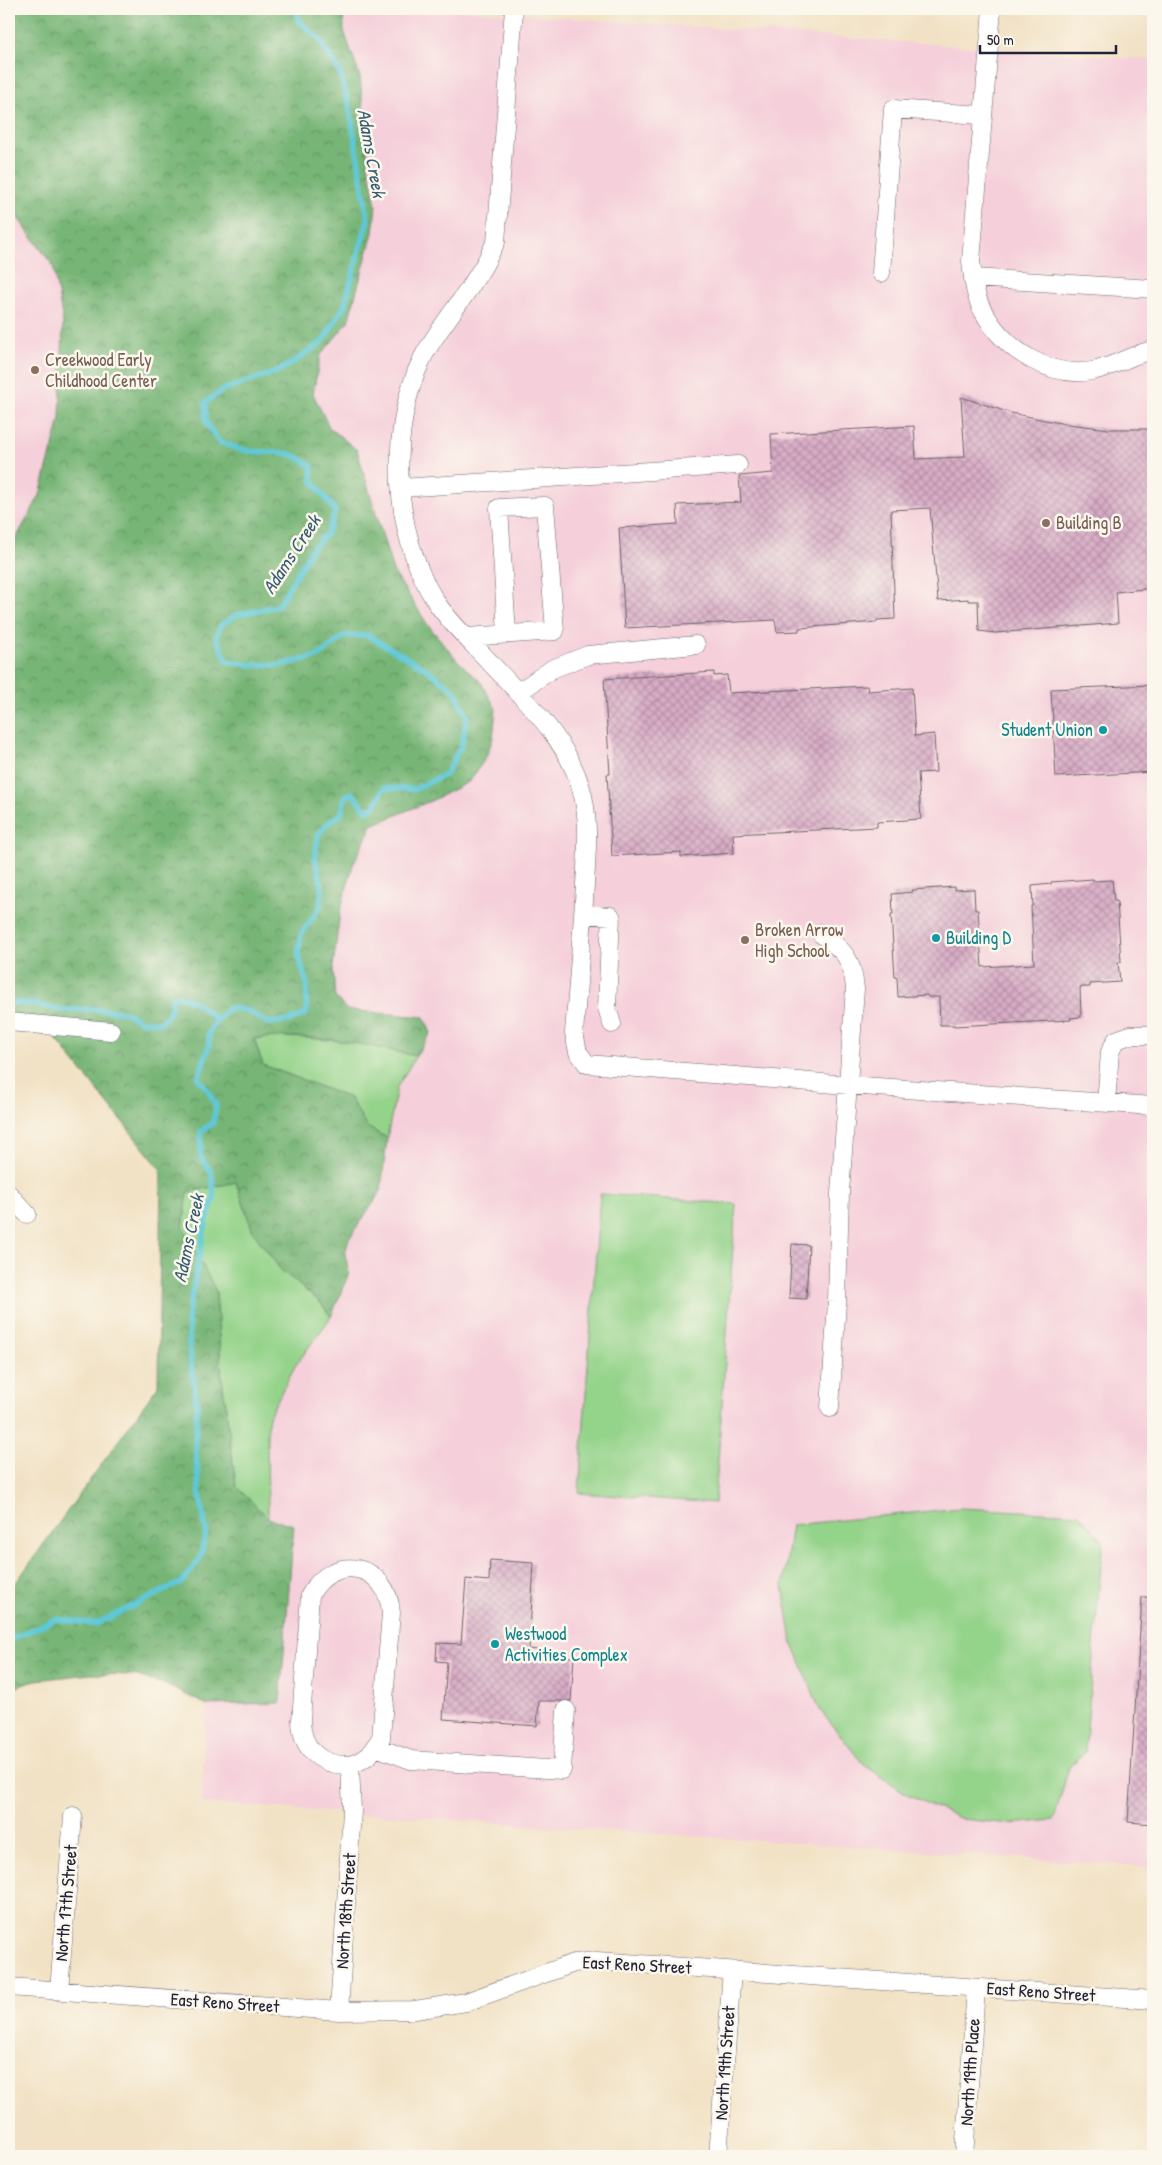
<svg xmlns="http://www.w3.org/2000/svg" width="1162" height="2165" font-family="'Patrick Hand',sans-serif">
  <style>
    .built { fill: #f5cfda }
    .green { fill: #94d38a; stroke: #5b7a62 }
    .forest { fill: url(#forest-crowns); stroke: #4c6c58 }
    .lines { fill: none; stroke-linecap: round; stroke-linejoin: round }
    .stream { stroke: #5ec8d8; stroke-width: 5.5 }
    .building { fill: url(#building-cross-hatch) }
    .minor-casing { stroke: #6b656b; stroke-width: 19 }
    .minor { stroke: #fff; stroke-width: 18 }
    .education-dot { fill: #8d6e63; stroke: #fbf7ec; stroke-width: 2 }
    .culture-dot { fill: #0f9aa8; stroke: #fbf7ec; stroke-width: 2 }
    .labels { text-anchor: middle; stroke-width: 5; stroke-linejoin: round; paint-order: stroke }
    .education-label { font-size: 18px; fill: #785e54; stroke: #fbf7ec; text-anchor: start }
    .culture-label { font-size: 18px; fill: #0d838f; stroke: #fbf7ec; text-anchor: start }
    .street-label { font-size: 18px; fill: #22223b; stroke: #fbf7ec }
    .water-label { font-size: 19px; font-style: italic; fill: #375c72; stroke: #fbf7ec }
  </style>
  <defs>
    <pattern id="forest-crowns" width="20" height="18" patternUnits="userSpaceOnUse" patternTransform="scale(1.25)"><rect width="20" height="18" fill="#77b576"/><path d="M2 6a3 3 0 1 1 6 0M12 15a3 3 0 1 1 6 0" fill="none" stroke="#619362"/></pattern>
    <pattern id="building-cross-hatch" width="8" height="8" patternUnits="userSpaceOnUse" patternTransform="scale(1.25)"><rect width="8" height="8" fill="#d9acc6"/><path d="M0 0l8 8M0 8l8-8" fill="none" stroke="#b08ca2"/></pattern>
  </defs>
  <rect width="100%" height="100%" fill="#fbf7ec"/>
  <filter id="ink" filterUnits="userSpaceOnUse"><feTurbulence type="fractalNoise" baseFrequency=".02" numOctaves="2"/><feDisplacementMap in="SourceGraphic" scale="10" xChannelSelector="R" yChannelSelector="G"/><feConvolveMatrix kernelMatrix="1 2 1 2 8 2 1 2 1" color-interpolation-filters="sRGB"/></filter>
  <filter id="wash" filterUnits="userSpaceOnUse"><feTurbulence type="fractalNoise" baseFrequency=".0096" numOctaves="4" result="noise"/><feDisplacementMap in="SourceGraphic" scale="20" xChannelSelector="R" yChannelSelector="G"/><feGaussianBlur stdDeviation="1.12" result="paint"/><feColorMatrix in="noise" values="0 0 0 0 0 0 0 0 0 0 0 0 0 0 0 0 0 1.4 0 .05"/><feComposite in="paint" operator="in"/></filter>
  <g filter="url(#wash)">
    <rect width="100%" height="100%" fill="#f2e2c5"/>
    <path class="built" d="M343,9h102l708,51v1807l-952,-64 6,-98 72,-2 15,-178 -26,-7 -1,-82 2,-20 26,-50 36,-49 18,-44 -4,-19 4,-15 32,-48 6,-53 10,-51 27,-70 -77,-7 -12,-13 -2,-30 7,-55 13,-47 19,-40 61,-25 48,-118 -23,-21 -30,-36 -35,-54 -36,-120 -28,-24 -16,-33 6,-38 29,-34 24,-89 4,-28 -7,-34 -9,-94 -16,-46z
      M9,206l44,60 10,56 -3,97 -20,76 -31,56z"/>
    <path class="green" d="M276,1036l78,6 62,14 -19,31 -10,51 -20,-11 -17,-29 -87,-33 -9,-26z
      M236,1182l17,50 27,37 41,34 10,14 -36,49 -26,50 -2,20 1,82 -32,-32 -15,-116 -5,-79 -33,-63 5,-36z
      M600,1194l136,10 -21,299 -136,-10z
      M961,1508l118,6 24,27 -18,211 -16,15 -15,53 -44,4 -48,-5 -52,-23 -47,-32 -43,-54 -28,-69 -9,-55 9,-61z"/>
    <path class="forest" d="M9,9h334l1,22 16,46 9,94 7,34 -3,28 -25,89 -28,34 -7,38 16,33 28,23 36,121 35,54 30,36 23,21 15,27 -3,29 -7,19 -16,24 -37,19 -61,25 -19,40 -13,47 -7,55 2,30 12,13 77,7 7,16 -15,23c-53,-12 -107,-24 -162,-17l9,26 87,33 17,29 20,11 -6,53 -32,48 -4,15 4,19 -18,44 -10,-14 -41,-34 -27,-37 -17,-50 -48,10 -5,36 33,63 5,79 15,116 32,32 26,7 -14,178 -73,2 -41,-20 -32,-10 -43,-1 -55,6 -27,10v-98l149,-206 3,-216 -109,-136 -43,-3v-480l31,-56 20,-76 3,-97 -10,-56 -44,-60z"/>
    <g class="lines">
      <path class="stream" d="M9,1003l23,1 32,6 31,-1 29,3 17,9 20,2 9,-11 2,-14 7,-2 17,7 21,17
        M9,1640l47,-21 40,5 86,-42 18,-23 6,-28 -7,-41 -4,-47 2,-34 -7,-57 -2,-38 17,-87 9,-29 -2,-24 -11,-17v-26l12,-8 3,-17 -8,-16 -10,-12 11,-32v-13l8,-13 12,-12 17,2 22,13 21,-2 17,-7 1,-30 -9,-30 3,-20 19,-27 2,-19 -7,-30 3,-23 13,-15 10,-5 4,-18 7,-4 15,18 9,-6 7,-17 32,1 31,-15 16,-30 5,-28 -12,-25 -27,-21 -61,-35 -23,1 -25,20 -38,9h-32l-22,-4 -11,-24 5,-12 15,-10 42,-9 33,-56 17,-18 7,-21 -23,-31v-13c-24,-20 -35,-13 -63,-16 -10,-1 -21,-6 -30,-9l-13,-20 -1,-19 18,-13 53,-18 18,-10 29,-21 21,-34 24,-88 -18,-109 -10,-37 -21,-34 -19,-17 -5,-13"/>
    </g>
    <g id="blocks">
      <path class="building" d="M961,397l50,16 49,10 49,6h44v159l-37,4 2,31 -123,10 -16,-2 -1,-30h-10v-2l-30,2 -8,-93 -39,2 4,109 -18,1v2l-78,6v3l-22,1 -2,-12 -150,8 -6,-100 59,-4 -1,-19 64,-3 -2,-26 34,-3 -2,-39 143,-8 2,33 49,-2z
        M714,672v4l13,-1 2,18 138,-7 1,5 44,-3 3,48 19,-2 2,38 -18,1 3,46 -44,3v5l-144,7 1,19 -53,4v-5l-69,4 -5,-82h3l-6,-95z
        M1153,685v87l-97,5 -5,-88z
        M1093,879l1,2 18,-1 2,21h3l4,61h-3l2,20 -30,2v3h-10l1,30 -11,1 1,2 -117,6v-1h-14l-1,-28h-11l-1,-2 -29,2 -1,-20h-2l-4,-63h2l-1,-20 21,-2 -1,-2 42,-3v3l20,-1 1,21h3l4,57 52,-3 -3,-58h2l-1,-20 19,-2v-2z
        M792,1244l17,1 -3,54 -17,-1z
        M490,1560l44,3 -5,86 9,1v5l36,2 -3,44h-32l-2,25 -94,-7 4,-57 -11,-1 1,-18 24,1 5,-65 23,2z
        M1142,1597h11v227l-25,-2z"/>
    </g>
  </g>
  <g filter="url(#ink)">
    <use href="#blocks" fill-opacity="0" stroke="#6b656b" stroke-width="1"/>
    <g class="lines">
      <defs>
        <path id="minor" d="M514,9l-18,233c-6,10 -10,22 -17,31 -17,29 -40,54 -56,84 -36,72 -30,178 13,245 14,21 33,38 50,56 35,39 80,78 95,130 9,31 6,64 4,96 -3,50 -7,100 -11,149l4,19 9,12 261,21 305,21
          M992,9l-21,252c2,19 4,39 15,55 21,35 64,62 106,55 22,-4 40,-17 61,-21
          M881,273l12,-164 89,6
          M973,278l180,11
          M401,488l337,-23
          M467,637l88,-6 -10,-125 -46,2 8,126
          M519,692l33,-23 36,-14 108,-10
          M583,914l28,2 -4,92 5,16
          M820,933c25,19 32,24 35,56l-15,204 -3,109 -7,106
          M9,1022l102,9
          M1106,1103l4,-51 6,-12 14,-5h23
          M9,1194l18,20
          M376,1747l35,13 151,10 4,-60
          M9,1987l330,24 76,-1 51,-8 108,-39 23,-2 556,39
          M59,1991l14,-175
          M339,2011l13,-200 -2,-46c-29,1 -48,-15 -49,-44l9,-126c23,-43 78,-32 81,18l-10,125 -12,17 -9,6 -10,4
          M718,2156l14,-185
          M964,2156l12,-168"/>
      </defs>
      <use href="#minor" class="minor-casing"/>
      <use href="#minor" class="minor"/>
    </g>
  </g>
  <g class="education-dot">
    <circle cx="35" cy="370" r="5"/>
    <circle cx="1046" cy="523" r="5"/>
    <circle cx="745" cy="940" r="5"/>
  </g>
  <g class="culture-dot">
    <circle cx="1103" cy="730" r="5"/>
    <circle cx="936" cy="938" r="5"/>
    <circle cx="495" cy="1644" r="5"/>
  </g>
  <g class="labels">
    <g class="education-label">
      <text x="45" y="366">Creekwood Early<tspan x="45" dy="21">Childhood Center</tspan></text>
      <text x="1056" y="529">Building B</text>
      <text x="755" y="936">Broken Arrow<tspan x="755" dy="21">High School</tspan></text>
    </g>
    <g class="culture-label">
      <text x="1093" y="736" text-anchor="end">Student Union</text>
      <text x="946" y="944">Building D</text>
      <text x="505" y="1640">Westwood<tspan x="505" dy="21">Activities Complex</tspan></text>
    </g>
    <g class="street-label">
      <text transform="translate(66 1903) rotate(-85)" y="6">North 17th Street</text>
      <text transform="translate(346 1911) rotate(-86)" y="6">North 18th Street</text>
      <text transform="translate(637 1965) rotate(3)" y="6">East Reno Street</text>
      <text transform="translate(1041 1992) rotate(4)" y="6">East Reno Street</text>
      <text transform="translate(225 2003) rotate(4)" y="6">East Reno Street</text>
      <text transform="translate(725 2063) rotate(-86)" y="6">North 19th Street</text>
      <text transform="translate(970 2072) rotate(-86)" y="6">North 19th Place</text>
    </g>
    <g class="water-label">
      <text transform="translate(372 153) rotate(80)" y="7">Adams Creek</text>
      <text transform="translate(291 554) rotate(-57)" y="7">Adams Creek</text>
      <text transform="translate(188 1238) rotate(-78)" y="7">Adams Creek</text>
    </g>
  </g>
  <rect width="1162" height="2165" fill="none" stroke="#fbf7ec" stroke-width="30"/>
  <path d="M980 45v8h136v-8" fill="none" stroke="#22223b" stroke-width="2.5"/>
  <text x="987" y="45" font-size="15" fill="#22223b" stroke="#fbf7ec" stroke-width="4" paint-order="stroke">50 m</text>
</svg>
